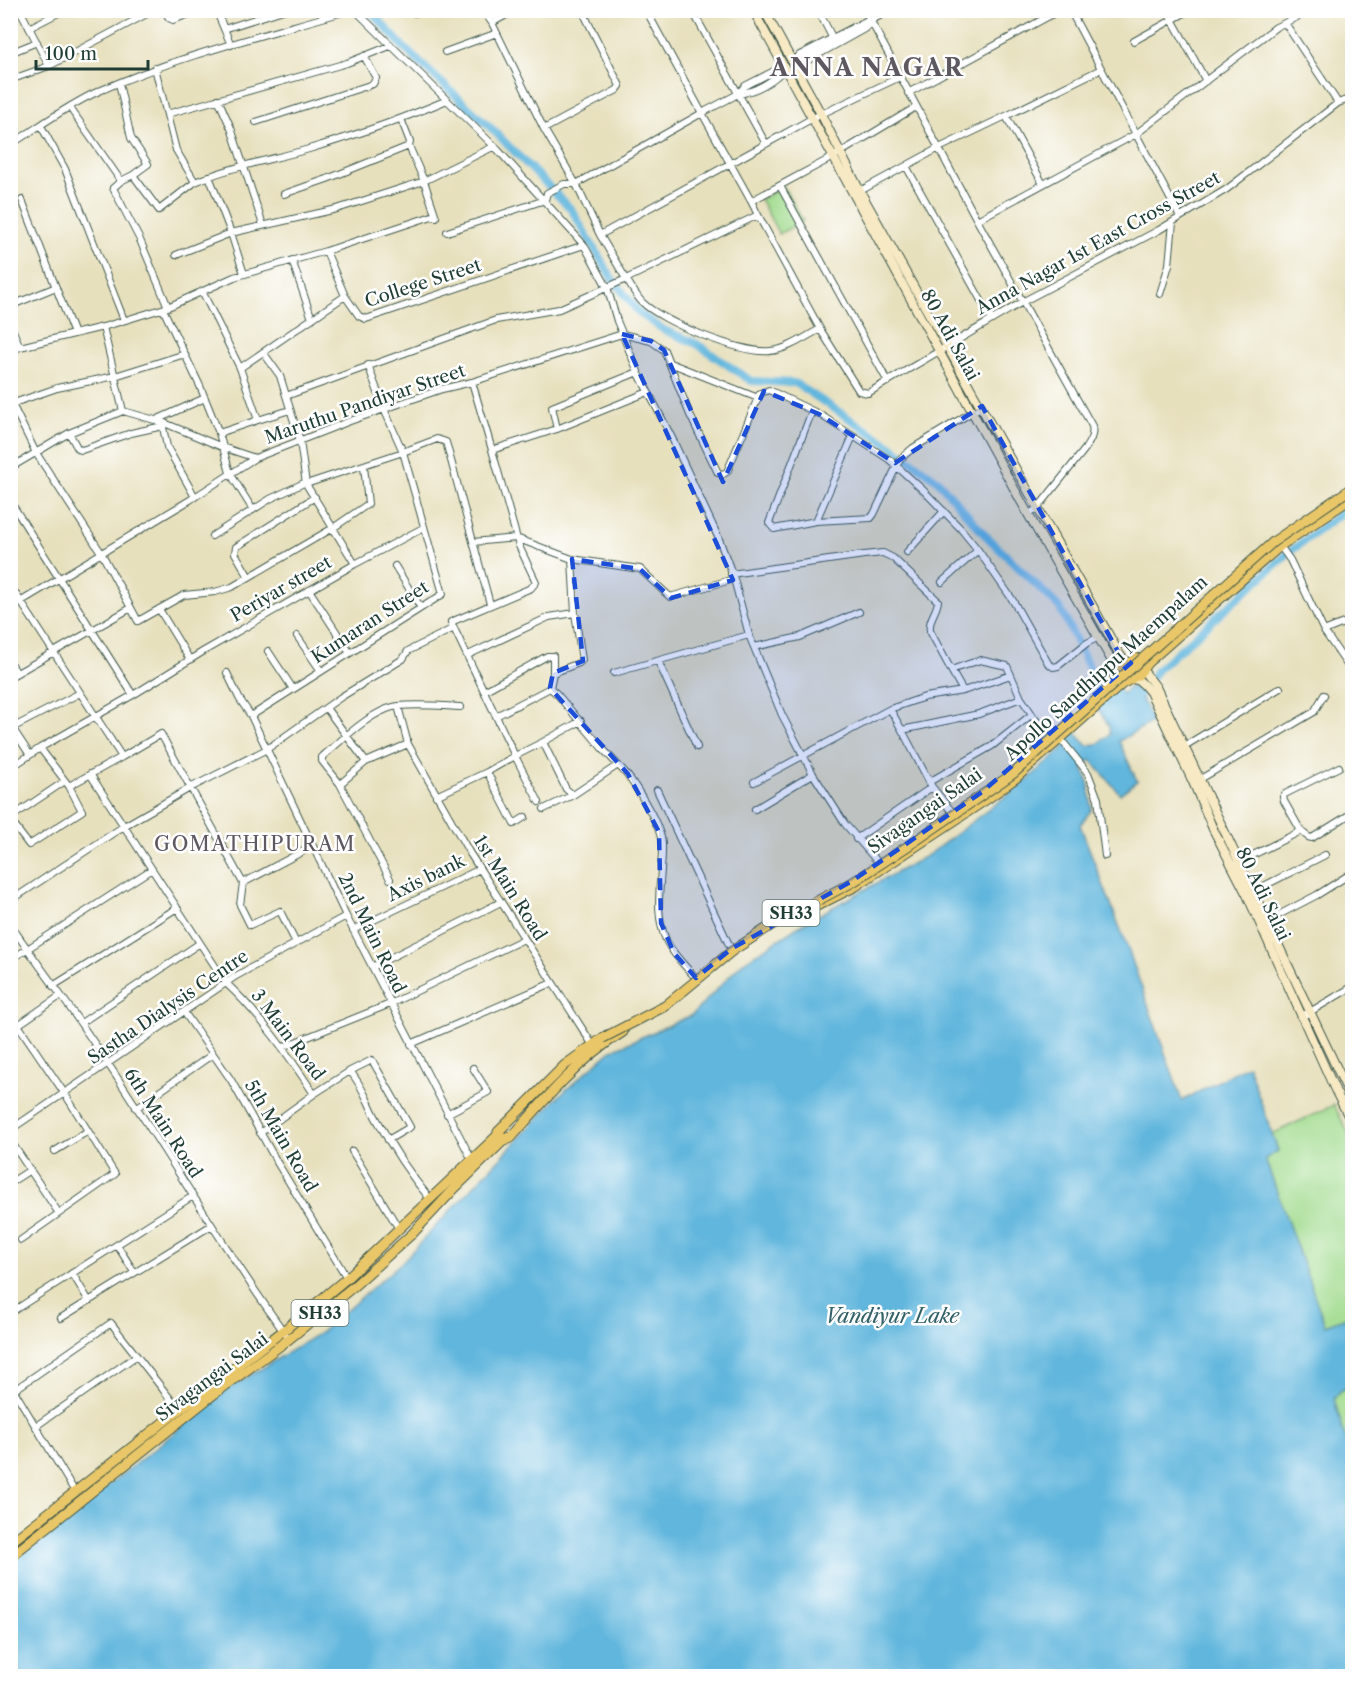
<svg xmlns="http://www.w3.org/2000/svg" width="1363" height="1687" font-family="'Libre Caslon Text',serif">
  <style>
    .green { fill: #a1db8e; stroke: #608c61; stroke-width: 1.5 }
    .water { fill: #60b6dd; stroke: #407a88; stroke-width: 1.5 }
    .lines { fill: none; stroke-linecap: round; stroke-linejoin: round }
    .canal { stroke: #60b6dd; stroke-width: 8 }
    .minor-casing { stroke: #3d5549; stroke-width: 8 }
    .tertiary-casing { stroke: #3d5549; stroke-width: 10 }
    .secondary-casing { stroke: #3d5549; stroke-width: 10 }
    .primary-casing { stroke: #3d5549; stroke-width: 11 }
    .minor { stroke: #fff; stroke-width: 6 }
    .tertiary { stroke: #fff; stroke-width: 8 }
    .secondary { stroke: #f6e9c3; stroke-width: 8 }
    .primary { stroke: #e9c769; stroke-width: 9 }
    .primary-bridge-casing { stroke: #3d5549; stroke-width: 11; stroke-linecap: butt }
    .primary-bridge { stroke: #e9c769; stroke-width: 9 }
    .marked { fill: #1d4ed8; fill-opacity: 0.2; stroke: #1d4ed8; stroke-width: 4.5; stroke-dasharray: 12 8; stroke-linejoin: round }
    .labels { text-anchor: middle; stroke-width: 5; stroke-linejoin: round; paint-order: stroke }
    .shield { fill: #fff; stroke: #627771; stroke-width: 1.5 }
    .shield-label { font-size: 16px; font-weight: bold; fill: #1f3d34 }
    .street-label { font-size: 18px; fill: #1f3d34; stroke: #fff }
    .neighbourhood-label { font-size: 20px; letter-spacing: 1.5px; fill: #5e5961; stroke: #fff }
    .water-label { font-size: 20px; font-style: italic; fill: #326167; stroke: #fff }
    .district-label { font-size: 24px; font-weight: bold; letter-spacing: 1.5px; fill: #5e5961; stroke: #fff }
  </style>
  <rect width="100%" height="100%" fill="#fff"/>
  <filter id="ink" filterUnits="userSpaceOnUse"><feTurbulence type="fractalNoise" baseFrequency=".0167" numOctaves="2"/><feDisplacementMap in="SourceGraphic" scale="12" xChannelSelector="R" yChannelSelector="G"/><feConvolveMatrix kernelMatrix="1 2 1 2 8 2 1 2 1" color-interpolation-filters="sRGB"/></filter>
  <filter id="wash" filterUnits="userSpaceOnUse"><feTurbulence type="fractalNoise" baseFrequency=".008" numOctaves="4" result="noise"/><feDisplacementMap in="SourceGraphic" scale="24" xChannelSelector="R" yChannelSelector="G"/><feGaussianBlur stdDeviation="1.35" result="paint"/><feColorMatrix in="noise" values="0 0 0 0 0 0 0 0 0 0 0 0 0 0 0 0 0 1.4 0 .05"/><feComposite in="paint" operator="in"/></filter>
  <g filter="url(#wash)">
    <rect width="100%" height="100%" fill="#e7e0bd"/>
    <path class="green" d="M784,187l19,34 -24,13 -19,-35z
      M1334,1105l18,35v175l-27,10 -60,-166 13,-8 -6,-17z
      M1352,1385v76l-18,-62 6,-8z"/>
    <path class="water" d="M1115,685l7,9 10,-9 8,9 12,28 -33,19 18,40 -17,13 -29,-34 -9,8c8,10 8,28 10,41l-12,16 47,121 55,155 66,-36 30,86 -13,8 60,166 27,-10v70l-12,6 -6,8 18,62v215h-1341v-115l67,-51 153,-123 89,-54 81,-70 158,-167 51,-45 82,-36 50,-52 62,-40 124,-68 98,-74 36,-32 12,-18 14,15 9,-2 13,-9 -1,-9 -16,-25z"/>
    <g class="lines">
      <path class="canal" d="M370,10l35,39 88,81 78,79 40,68 28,36 25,17 33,14 54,37 44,2 99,65 43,32 48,55 75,73 36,74 11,14
        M1134,700l23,-30 135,-120 60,-45"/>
    </g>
  </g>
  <g filter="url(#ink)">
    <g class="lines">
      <defs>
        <path id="minor" d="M20,10l29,56 105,-56
          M164,10l5,8 4,2 27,-10
          M216,10l15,35
          M355,10l143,140 86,95 23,42 10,34 21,51 33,64 48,103 15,40 15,56 33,80 31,59 32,50 37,43
          M483,10l9,13
          M515,10l-23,13 52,106 32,55 24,51 26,44 132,-64 -7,-14 82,-44 83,-50
          M646,10l56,103 36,-19 7,-8 29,-15 11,-3c-11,13 -30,24 -47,26
          M692,10l74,134
          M818,10l15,29
          M865,10l112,210 115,206c2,9 -2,15 -7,23l-48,60 -9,5
          M1070,10l110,207
          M1167,10l39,71
          M415,13l11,-3
          M1285,23l53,80
          M29,28l35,-18
          M224,29l59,-19
          M1134,41l56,-31
          M445,52l52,-19
          M10,53l27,-11
          M10,80l39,-14
          M119,83l12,55 17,26 -15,11
          M908,93l152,-83
          M218,99l13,29 32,97
          M70,108l51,73 -8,7 27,52 28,67
          M167,114l180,-51 43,-17
          M256,122l117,-38 3,-6 -12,-22
          M41,126l24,43 59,151
          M544,129l73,-39 3,-4 -38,-76
          M10,145c27,-17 58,-40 87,-53 80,-36 168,-57 253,-82
          M906,166l86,154
          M121,181l12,-6 26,35 36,-28 -19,-32 -21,-82
          M195,182c37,-16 76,-22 114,-33 47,-14 94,-30 138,-49
          M1043,184l-37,-68 95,-47
          M780,186l108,196
          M860,191l79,-43 67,-32
          M284,194l43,-15 82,-33 1,-4 -9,-23
          M22,200l52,134
          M758,215l62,114
          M977,220l159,-86 140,-107 36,-17
          M447,232l98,-32 2,-7 17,-9h12l126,-71 49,88
          M600,235l213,-117 87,-41
          M326,251l19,45
          M176,255l55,-22 -22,-57
          M292,260l20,59
          M244,274l-13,-41 106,-24 87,-28 71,-35
          M202,291l38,77 105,-72 14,20 7,3 218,-74
          M1160,294l9,-29 4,-43
          M10,306l46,-19
          M163,309l37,77 19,47 39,-13 -18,-52
          M10,324l10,23 83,-20 65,-20 66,-30 92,-26 106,-35 4,1 -12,-36 -15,-35
          M103,327l20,84 39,11 60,25 33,11
          M622,334l29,7 13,9 26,65 28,58 5,1 4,-2 33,-79 9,-3 50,24 71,46 34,31 37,38 17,21 34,49 36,64 5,4 5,-1 29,-23 12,-6
          M10,352l10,-5
          M263,352l17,24 20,65 6,43
          M670,363l88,35
          M472,382l20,68 65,-21 -5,-22 86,-35
          M286,396l210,-76 63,-11 67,-30c5,7 10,17 16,23 20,20 99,52 128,49 17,-1 35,-14 50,-22l39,62 9,2 156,-92 135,-71 68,-41 111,-86 14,-5
          M10,400l26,53 66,101 36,67 46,-26 31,-3 17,-5 101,-59 35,-24 -4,-38
          M11,404l46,-16 58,-12 70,-22
          M812,411l-43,112 5,6 42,-8 55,-3 3,-4 26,-55 13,-11 69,-42
          M156,420l49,-22
          M258,420l32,-10
          M162,422l5,25 28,50
          M557,429l91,-37
          M69,433l9,16 4,1 49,-17 32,-7
          M219,433l11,40 23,37
          M492,450l27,96 17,36 -5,6 -80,34 64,134 28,-14 23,47 7,6 45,-30c14,13 44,61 44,80 1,32 -10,66 5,97 7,14 19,25 29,36
          M10,468l59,-35 54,-22
          M10,501l123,194 71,-44 151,-87 -49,-80 97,-32 -19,-43 -16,-44
          M816,521l37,-85
          M212,536l58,-37 36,-17
          M473,542l43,-4 56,21
          M1280,546l10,14 34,71 28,41
          M907,552l37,-41
          M355,564l68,-36
          M395,566l26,42
          M731,574l133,-19 19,-2 10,5 45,43c-1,11 -10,18 -8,30l21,39 29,-10 27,6 14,32 28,41
          M249,577l-14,-24 1,-6 79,-50
          M942,582l36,-32
          M10,585l112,172 -53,29 -29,-38 -10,7
          M309,590l41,63
          M10,608l180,-108 65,-42 95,-37 92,-32 30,-7 150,-48
          M159,609l31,51
          M1324,631l22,-9 6,8
          M297,636l24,35
          M754,647l46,-10 59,-25
          M268,651l25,38
          M468,655l81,-38 26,-4 -3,-54 68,10 30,28 64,-18
          M658,661l39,86
          M10,663l7,10
          M227,673l12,25 12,18 95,200 126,244
          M553,673l26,-10 3,-3 -7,-47
          M614,673l135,-38
          M10,677l121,-69
          M550,688l7,6 45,54 16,17
          M484,691l63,-35h6v17l-3,15 -54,28
          M963,691l48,-16
          M326,708l40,54 -26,22 50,95
          M890,709l35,-12 38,-6 -12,-21
          M251,716l192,-122 -40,-142 34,-13 9,3 44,162
          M12,728l68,-35
          M1059,737l29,36 10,26 7,57
          M543,742l38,-21
          M408,744l61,108 123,192
          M1183,747l97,-59
          M40,748l93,-53
          M122,757l39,-23 82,149 70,-37
          M366,762l42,-18 -10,-38
          M10,768l20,-13 -19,-29
          M90,774l136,209c35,33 62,71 88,111l36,-23c12,14 17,29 25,45 16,30 34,58 56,84
          M1197,781l117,-69 10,-17
          M754,782l136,-73 12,21
          M929,782l63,-36 39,-31
          M340,784l-18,-23v-4c19,-16 52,-49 77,-51 20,-2 41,0 61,1
          M657,790l74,159
          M436,796l51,-24
          M544,809l29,-14
          M755,809l58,-35
          M953,813l-21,-26 -30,-57 77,-16 42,-16
          M525,817l-11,7 -27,-52 28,-16 24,46
          M10,818l55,-37
          M10,820l19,25 53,-34 -13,-25
          M1301,831l-17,-30 -1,-4 2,-3 54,-27
          M856,839l76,-52
          M1237,863l64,-32 7,6 4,1 40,-25
          M243,883l-3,22 10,20 30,-14 16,32
          M1250,893l75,-38
          M10,901l114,-75 66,-38 77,-39 74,-52 62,-38 5,-8 46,-23
          M1265,922l52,-27 35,-22
          M10,924c23,34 48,66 71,100 72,103 134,213 208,315
          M353,930l127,-61
          M10,960l142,-91
          M372,967l129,-65
          M53,986l124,-78
          M184,1012l47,68 47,84 69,114
          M10,1013l55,81 50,80 -94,66
          M1303,1016l49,-29
          M81,1023l119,-80
          M18,1025l42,-29
          M411,1044l141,-61
          M283,1047l107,-43 134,-65
          M350,1071l22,-11 38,67 -22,13
          M136,1108l77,-54
          M447,1114l41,-22 -15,-24
          M10,1130l226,-154 110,-60
          M260,1133l54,-39
          M10,1140l48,72
          M55,1151l33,-20
          M352,1151l47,78
          M10,1183l20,-13
          M117,1245l17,27
          M72,1273l17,28
          M10,1313l183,-117
          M61,1318l151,-93
          M15,1392l60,100
          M10,1393l101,-70 68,87
          M36,1426l100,-70"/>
        <path id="tertiary" d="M794,62h9l61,-34 6,-6
          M793,63l7,-7 89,-46"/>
        <path id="secondary" d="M753,10l275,504 93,163 4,2c15,0 15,1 25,13l43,90 20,47 34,66 89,197 16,31
          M764,10l57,104 39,77 260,464 5,6 14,4 17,22 196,413"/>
        <path id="primary" d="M1112,680l8,-6 3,-7 14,-9
          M791,919l65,-33 131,-87 30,-22 105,-93 16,-9 10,-13 132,-116 72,-48
          M497,1136l1,-4 67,-67 42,-30
          M504,1141l7,-3c33,-38 69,-80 112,-106
          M10,1543l169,-133 104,-79 64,-53 153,-145
          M10,1557l204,-163 75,-55 65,-53 59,-53 42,-45 52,-51"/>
      </defs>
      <use href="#minor" class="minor-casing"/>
      <use href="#tertiary" class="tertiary-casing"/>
      <use href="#secondary" class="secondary-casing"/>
      <use href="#primary" class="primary-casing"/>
      <use href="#minor" class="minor"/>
      <use href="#tertiary" class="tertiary"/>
      <use href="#secondary" class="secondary"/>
      <use href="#primary" class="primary"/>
      <defs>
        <path id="primary-bridge" d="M603,1038l62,-32 67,-55 43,-28 78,-41 61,-40 100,-69 259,-231 79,-54"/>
      </defs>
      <use href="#primary-bridge" class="primary-bridge-casing"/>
      <use href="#primary-bridge" class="primary-bridge"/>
    </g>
  </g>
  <path class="marked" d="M622,334l29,7 13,9 59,132 41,-91 55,23 76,49 87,-57 138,249 11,8 -149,129 -130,89 -121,68 -35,29 -22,-25 -13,-30 -2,-91 -31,-58 -78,-86 3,-15 30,-12 -11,-102 68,10 31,29 62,-18z"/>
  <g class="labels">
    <g class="shield">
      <rect x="762.5" y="900" width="57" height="26" rx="4.5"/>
      <rect x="291.5" y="1300" width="57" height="26" rx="4.5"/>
    </g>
    <g class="shield-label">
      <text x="791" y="919">SH33</text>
      <text x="320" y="1319">SH33</text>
    </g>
    <g class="street-label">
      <text transform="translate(1098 243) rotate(-29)" y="6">Anna Nagar 1st East Cross Street</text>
      <text transform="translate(423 283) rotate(-18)" y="6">College Street</text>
      <text transform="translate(950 335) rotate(61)" y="6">80 Adi Salai</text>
      <text transform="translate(365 404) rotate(-19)" y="6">Maruthu Pandiyar Street</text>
      <text transform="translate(281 589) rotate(-30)" y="6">Periyar street</text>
      <text transform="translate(370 622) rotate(-33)" y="6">Kumaran Street</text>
      <text transform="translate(1106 668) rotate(-42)" y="6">Apollo Sandhippu Maempalam</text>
      <text transform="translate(925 811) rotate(-35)" y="6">Sivagangai Salai</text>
      <text transform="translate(426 878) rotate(-26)" y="6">Axis bank</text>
      <text transform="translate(510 888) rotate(58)" y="6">1st Main Road</text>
      <text transform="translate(1263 894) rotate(64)" y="6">80 Adi Salai</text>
      <text transform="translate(372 933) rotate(64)" y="6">2nd Main Road</text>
      <text transform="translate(168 1007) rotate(-34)" y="6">Sastha Dialysis Centre</text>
      <text transform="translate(288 1035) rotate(53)" y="6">3 Main Road</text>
      <text transform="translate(163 1123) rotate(57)" y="6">6th Main Road</text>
      <text transform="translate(281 1136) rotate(60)" y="6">5th Main Road</text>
      <text transform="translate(212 1377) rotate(-37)" y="6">Sivagangai Salai</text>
    </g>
    <g class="neighbourhood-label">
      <text x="255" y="851">GOMATHIPURAM</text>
    </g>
    <g class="water-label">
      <text x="892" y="1323">Vandiyur Lake</text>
    </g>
    <g class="district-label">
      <text x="867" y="76">ANNA NAGAR</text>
    </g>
  </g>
  <rect width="1363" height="1687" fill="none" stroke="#fff" stroke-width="36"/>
  <path d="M36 60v9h112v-9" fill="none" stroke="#1f3d34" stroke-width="3"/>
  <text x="45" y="60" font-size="18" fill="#1f3d34" stroke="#ffffff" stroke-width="4.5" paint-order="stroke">100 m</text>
</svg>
